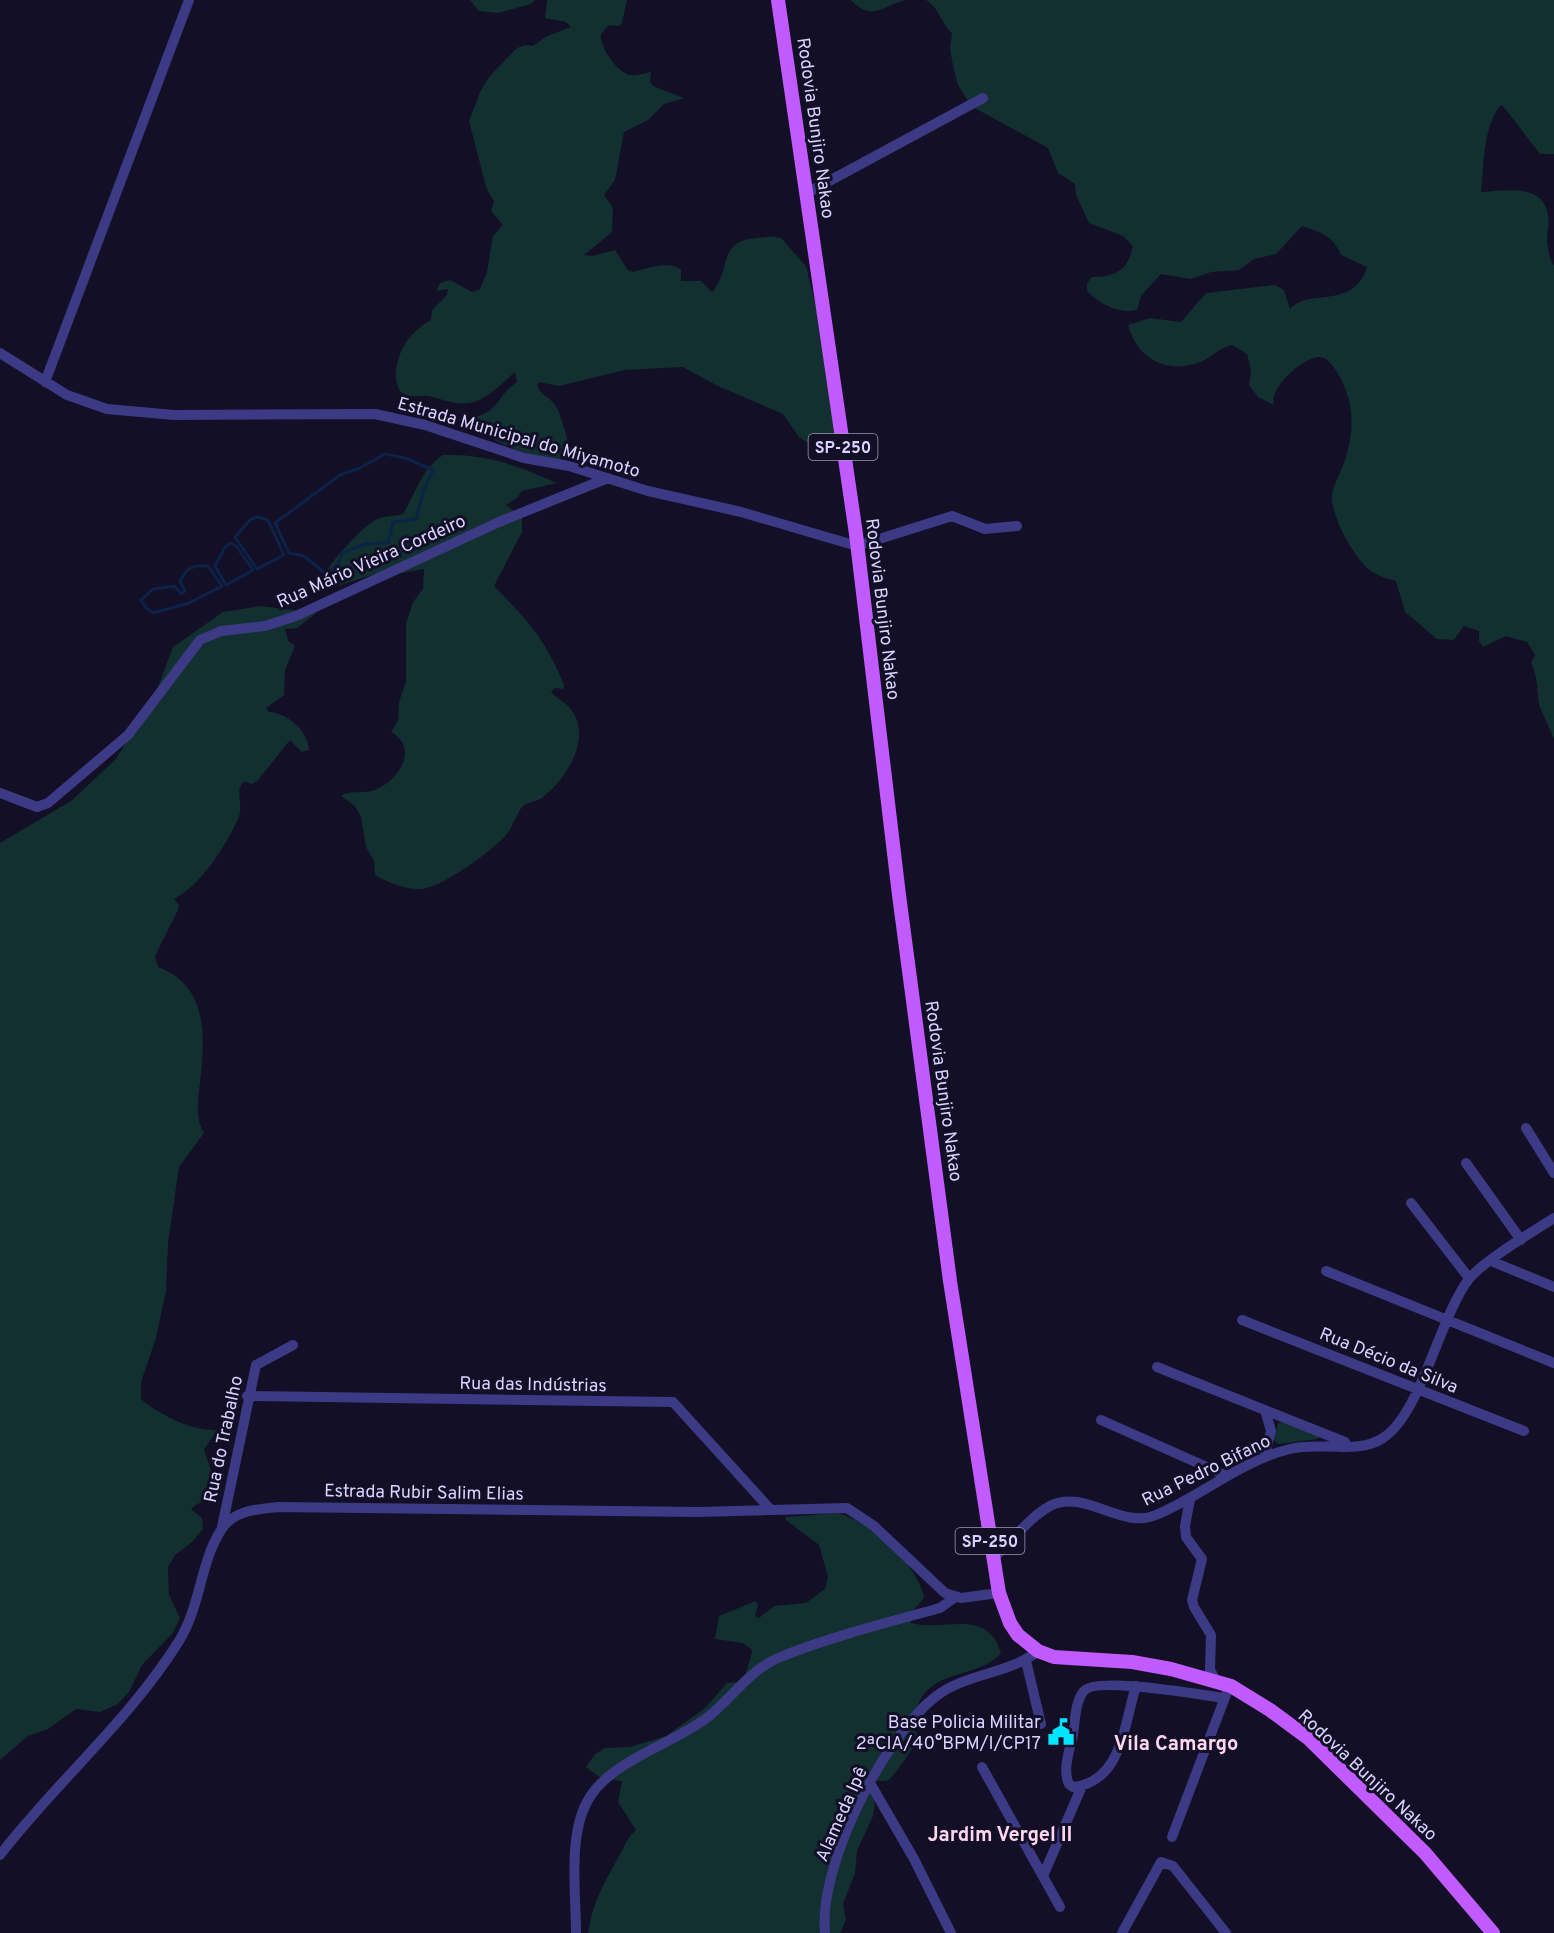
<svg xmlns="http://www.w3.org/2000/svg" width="1554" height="1933" font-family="Overpass,sans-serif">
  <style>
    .green { fill: #12302f }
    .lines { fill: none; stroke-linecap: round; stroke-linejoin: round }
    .stream { stroke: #0c2248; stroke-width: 3 }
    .minor { stroke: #3d3a85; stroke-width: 10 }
    .major { stroke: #c25bff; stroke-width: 14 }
    .labels { text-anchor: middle; stroke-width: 6; stroke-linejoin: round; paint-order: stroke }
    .shield { fill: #130f26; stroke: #9e99be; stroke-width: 1.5 }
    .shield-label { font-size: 16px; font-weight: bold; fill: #d9d4ff }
    .street-label { font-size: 18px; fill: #d9d4ff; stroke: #130f26 }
    .poi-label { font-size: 18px; fill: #d9d4ff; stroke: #130f26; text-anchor: end }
    .neighbourhood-label { font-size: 20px; font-weight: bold; fill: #ffd6f0; stroke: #130f26 }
  </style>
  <rect width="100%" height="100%" fill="#130f26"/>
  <path class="green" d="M470,0h65l-4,4 -33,9 -19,-2z
    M547,0h80l-5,23 -3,3 -10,-1 -8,9c-2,12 17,40 30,41 6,1 14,-2 20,-3l-1,10 3,4 31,12 -20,6 -16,16 -24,12 -9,48 -11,15 9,13 -1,24 -28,23 8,1 23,-6 13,20 5,2c14,-4 36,-12 48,-2v11h20l11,11c20,-21 4,-51 45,-54 8,-1 16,-2 24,0l25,28 16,66 12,100 -2,20 -8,9 -11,-15 -14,-9 -16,-23 -65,-28 -35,-19 -58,3 -66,16 -21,-4c-2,12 14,15 19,26 3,5 13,37 12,42l-9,8 4,9c-37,-15 -69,-19 -98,-49 33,-2 30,-22 51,-36l-2,-10c-13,11 -29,29 -46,31 -11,2 -26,-3 -36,-6 -9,-3 -20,1 -28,-2 -6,-3 -8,-10 -9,-16 -1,-26 13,-47 35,-59l1,-10 15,-15 1,-6 -12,2 4,-8 10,-3 22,12 8,-3 7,-17 6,-36 10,-11 -12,-14 3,-10 -7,-11 -18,-69 11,-29 9,-15 28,-29 8,-3 8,1 14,-10 24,-9 -5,-5 -21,-4z
    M851,0h55c-24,5 -33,23 -55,0z
    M926,0h628v154h-14l-37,-48h-3c-17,21 -16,59 -19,86 22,-1 62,-10 67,23 2,11 -3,22 0,33 1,6 2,12 6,17v474l-15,-34 -3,-28 -5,-15 4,-7 -8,-13 -21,-6 -23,11 -4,-6v-10l-15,-5 -10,14 -17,-1 -32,-27 -9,-31c-11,-3 -21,-6 -29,-13 -15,-14 -37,-54 -35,-74 1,-8 7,-18 10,-26 9,-22 13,-48 6,-71 -3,-11 -15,-39 -28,-40 -16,-1 -52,32 -46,48l-16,-8 -9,-12 2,-15 -4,-16 -15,-9c-17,5 -20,13 -32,17 -34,13 -63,-4 -72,-37l22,-7 31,4 25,-29 69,-8 9,5 6,19c20,-22 63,2 77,-42l-26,-12c-8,-19 -19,-22 -39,-29l-26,28 -22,5 -15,11 -28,2 -20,7 -30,-5 -20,22 -4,14c-19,4 -37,-6 -50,-19v-8l5,-6c24,0 36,-7 41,-31l-10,-10 -34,-13 -13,-28 -1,-11 -17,-11 -10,-25 -77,-42 -13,-21 -5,-19 -3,-18 2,-15c-11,-10 -12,-24 -26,-33z
    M443,455c46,-1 73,10 114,28l-35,8 -5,7 -11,7 16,12v15l-28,54c35,36 51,52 70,99l-1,4 -8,-1 -4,4c5,6 12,9 17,14 27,28 -1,73 -25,91 -6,5 -16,5 -21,10 -6,8 -9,20 -16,28 -14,16 -63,52 -84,54 -16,1 -34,-6 -47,-14l-1,-14 -8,-14 -5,-30 -6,-11 -14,-10c10,-7 24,-1 36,-7 23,-10 42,-42 14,-57l7,-11 1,-19 7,-21v-57l7,-22 10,-13 1,-20 -23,4 -20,-1 -56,18 -9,-2c6,-16 47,-65 64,-70 7,-2 16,-2 23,-4 13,-22 18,-44 40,-59z
    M261,606l55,7 -19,15 -12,1 3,12 7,5 -10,24 -1,25 -18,13 3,4c18,1 39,18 40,38l-7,2 -12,-12 -32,40 -6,4 -7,-3c-12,8 0,23 -7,38 -13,28 -37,66 -64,80l5,6 -1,5 -23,46 3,11c51,19 47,70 42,116 -2,16 -5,35 4,50l-25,34 -11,76 -2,48 -10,47 -15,44v17c19,16 50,32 76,31l-13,20c4,13 16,36 4,48 -5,5 -12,5 -17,11l11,9 1,11 -11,13 -17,13 -7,12 1,28 11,23 -7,15 -31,32 -13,27 -11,12 -18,8 -24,-3 -28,20 -20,7 -28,24v-917l71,-42 45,-42 39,-64 18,-48 50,-35z
    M1284,1422l35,14 -1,3 -40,5 -4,-4 4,-17z
    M837,1513c33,8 81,51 87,85l-15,17 2,8c35,9 76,-16 90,30 -19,23 -59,17 -78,42 -7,9 -5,21 -11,31l7,11c-1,4 -25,39 -29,42 -4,3 -9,2 -15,1l-5,4 5,20 -2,12 -16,35 -2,22 -12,31 3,16 -6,13h-252c4,-29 16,-50 30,-75 7,-12 8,-19 18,-28l-18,-28 4,-21 -21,-3 -15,-11 9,-13 10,-6 25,-1 36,-11 39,-28 22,-25 18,-2c0,-12 6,-19 7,-31l-9,-7 -28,-4 4,-23 37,-15 2,4 -3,11 4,2 15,-12 32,-3 19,-14 3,-12 -9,-32 -33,-25v-3z"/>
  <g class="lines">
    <path class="stream" d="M385,454l20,4 28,12 -9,19 -8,30 -23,3 -5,21 -23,1 -23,9 -4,11 -12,10 -22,-18 -15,-3 -14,-30 65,-48 20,-7z
      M258,517l10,3 16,35 -27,14 -22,-32 16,-18z
      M231,543l5,3 17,24 -27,15 -11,-19 10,-19z
      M196,566h12l14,20 -33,17 -36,10 -7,-5 -5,-8 12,-11 22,-3 6,8 4,-3 -5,-10 7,-11z"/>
    <path class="minor" d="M807,193l176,-95
      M0,353l67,42 40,14 67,6 201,-1 50,11 99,33 45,8 79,25 93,21 116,34 95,-30 33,13 32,-3
      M45,382l144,-382
      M0,793l37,14 11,-4 80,-68 72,-95 21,-9 44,-5 31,-10 203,-94 109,-44
      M1526,1128l28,45
      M1466,1163l55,77
      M1411,1203l58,75
      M1491,1261l63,26
      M1326,1271l228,92
      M1242,1320l282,111
      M1157,1367l188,75
      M247,1396l426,6 98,108
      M1101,1420l126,56
      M1264,1457l7,-26 -6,-21
      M1190,1499l-5,27 1,11 16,22 -10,41 2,7 17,28 -1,35 7,12
      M222,1527l34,-162 37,-20
      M993,1558c19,-16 35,-40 57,-52 35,-18 71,24 106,9 46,-19 84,-54 134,-66 29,-8 68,6 93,-11 38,-24 57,-122 86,-159 14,-18 65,-48 85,-61
      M1026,1661l15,63
      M1136,1686c-12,38 -14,96 -63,101l-4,-3c-7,-14 1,-35 4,-49 2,-13 2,-34 11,-44 12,-15 117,4 140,7
      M982,1767l78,140
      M870,1783l44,76 37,74
      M1172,1837l55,-145
      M0,1855c57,-74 129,-134 179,-214 22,-36 21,-78 42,-111 12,-20 37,-21 57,-23l420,5 149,-4 27,18 71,67 16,5 38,-5
      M1043,1876l39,-90
      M576,1933c0,-39 -8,-96 11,-131 21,-41 85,-57 121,-85 24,-19 42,-47 70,-59 48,-20 111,-36 162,-50l14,-10
      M825,1933c-7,-66 58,-195 110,-236 30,-24 73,-22 103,-46
      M1122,1933l39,-71 12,4 53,67"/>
    <path class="major" d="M778,0l78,534 43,361 51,386 49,312 11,30 8,12 20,16 16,6 78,5 39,7 60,17 39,24 38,28 117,115 68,80"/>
  </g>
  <defs>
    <symbol id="civic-bare" viewBox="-9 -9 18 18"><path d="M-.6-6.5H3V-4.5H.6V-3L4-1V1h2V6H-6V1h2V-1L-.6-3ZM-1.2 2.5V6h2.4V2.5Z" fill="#00e5ff" stroke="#130f26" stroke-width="2.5" paint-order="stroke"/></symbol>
  </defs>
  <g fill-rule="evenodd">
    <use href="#civic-bare" x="1042" y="1713" width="38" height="38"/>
  </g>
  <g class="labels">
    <g class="shield">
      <rect x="808.5" y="434" width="69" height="26" rx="4.5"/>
      <rect x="955.5" y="1528" width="69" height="26" rx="4.5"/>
    </g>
    <g class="shield-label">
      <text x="843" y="453">SP-250</text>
      <text x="990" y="1547">SP-250</text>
    </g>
    <g class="street-label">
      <text transform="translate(816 128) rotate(82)" y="6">Rodovia Bunjiro Nakao</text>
      <text transform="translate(519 437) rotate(16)" y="6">Estrada Municipal do Miyamoto</text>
      <text transform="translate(371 561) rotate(-24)" y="6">Rua Mário Vieira Cordeiro</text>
      <text transform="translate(883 609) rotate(83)" y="6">Rodovia Bunjiro Nakao</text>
      <text transform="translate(944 1091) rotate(82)" y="6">Rodovia Bunjiro Nakao</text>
      <text transform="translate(1389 1360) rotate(22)" y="6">Rua Décio da Silva</text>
      <text transform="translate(533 1384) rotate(1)" y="6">Rua das Indústrias</text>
      <text transform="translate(223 1439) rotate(-78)" y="6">Rua do Trabalho</text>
      <text transform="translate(1206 1470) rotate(-26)" y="6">Rua Pedro Bifano</text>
      <text transform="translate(424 1492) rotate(1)" y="6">Estrada Rubir Salim Elias</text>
      <text transform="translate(1368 1775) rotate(43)" y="6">Rodovia Bunjiro Nakao</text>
      <text transform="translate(841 1814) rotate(-66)" y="6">Alameda Ipê</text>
    </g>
    <g class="poi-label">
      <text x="1041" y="1728">Base Policia Militar<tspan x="1041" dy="21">2ªCIA/40°BPM/I/CP17</tspan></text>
    </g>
    <g class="neighbourhood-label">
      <text x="1176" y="1750">Vila Camargo</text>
      <text x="1000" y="1841">Jardim Vergel II</text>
    </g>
  </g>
</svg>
